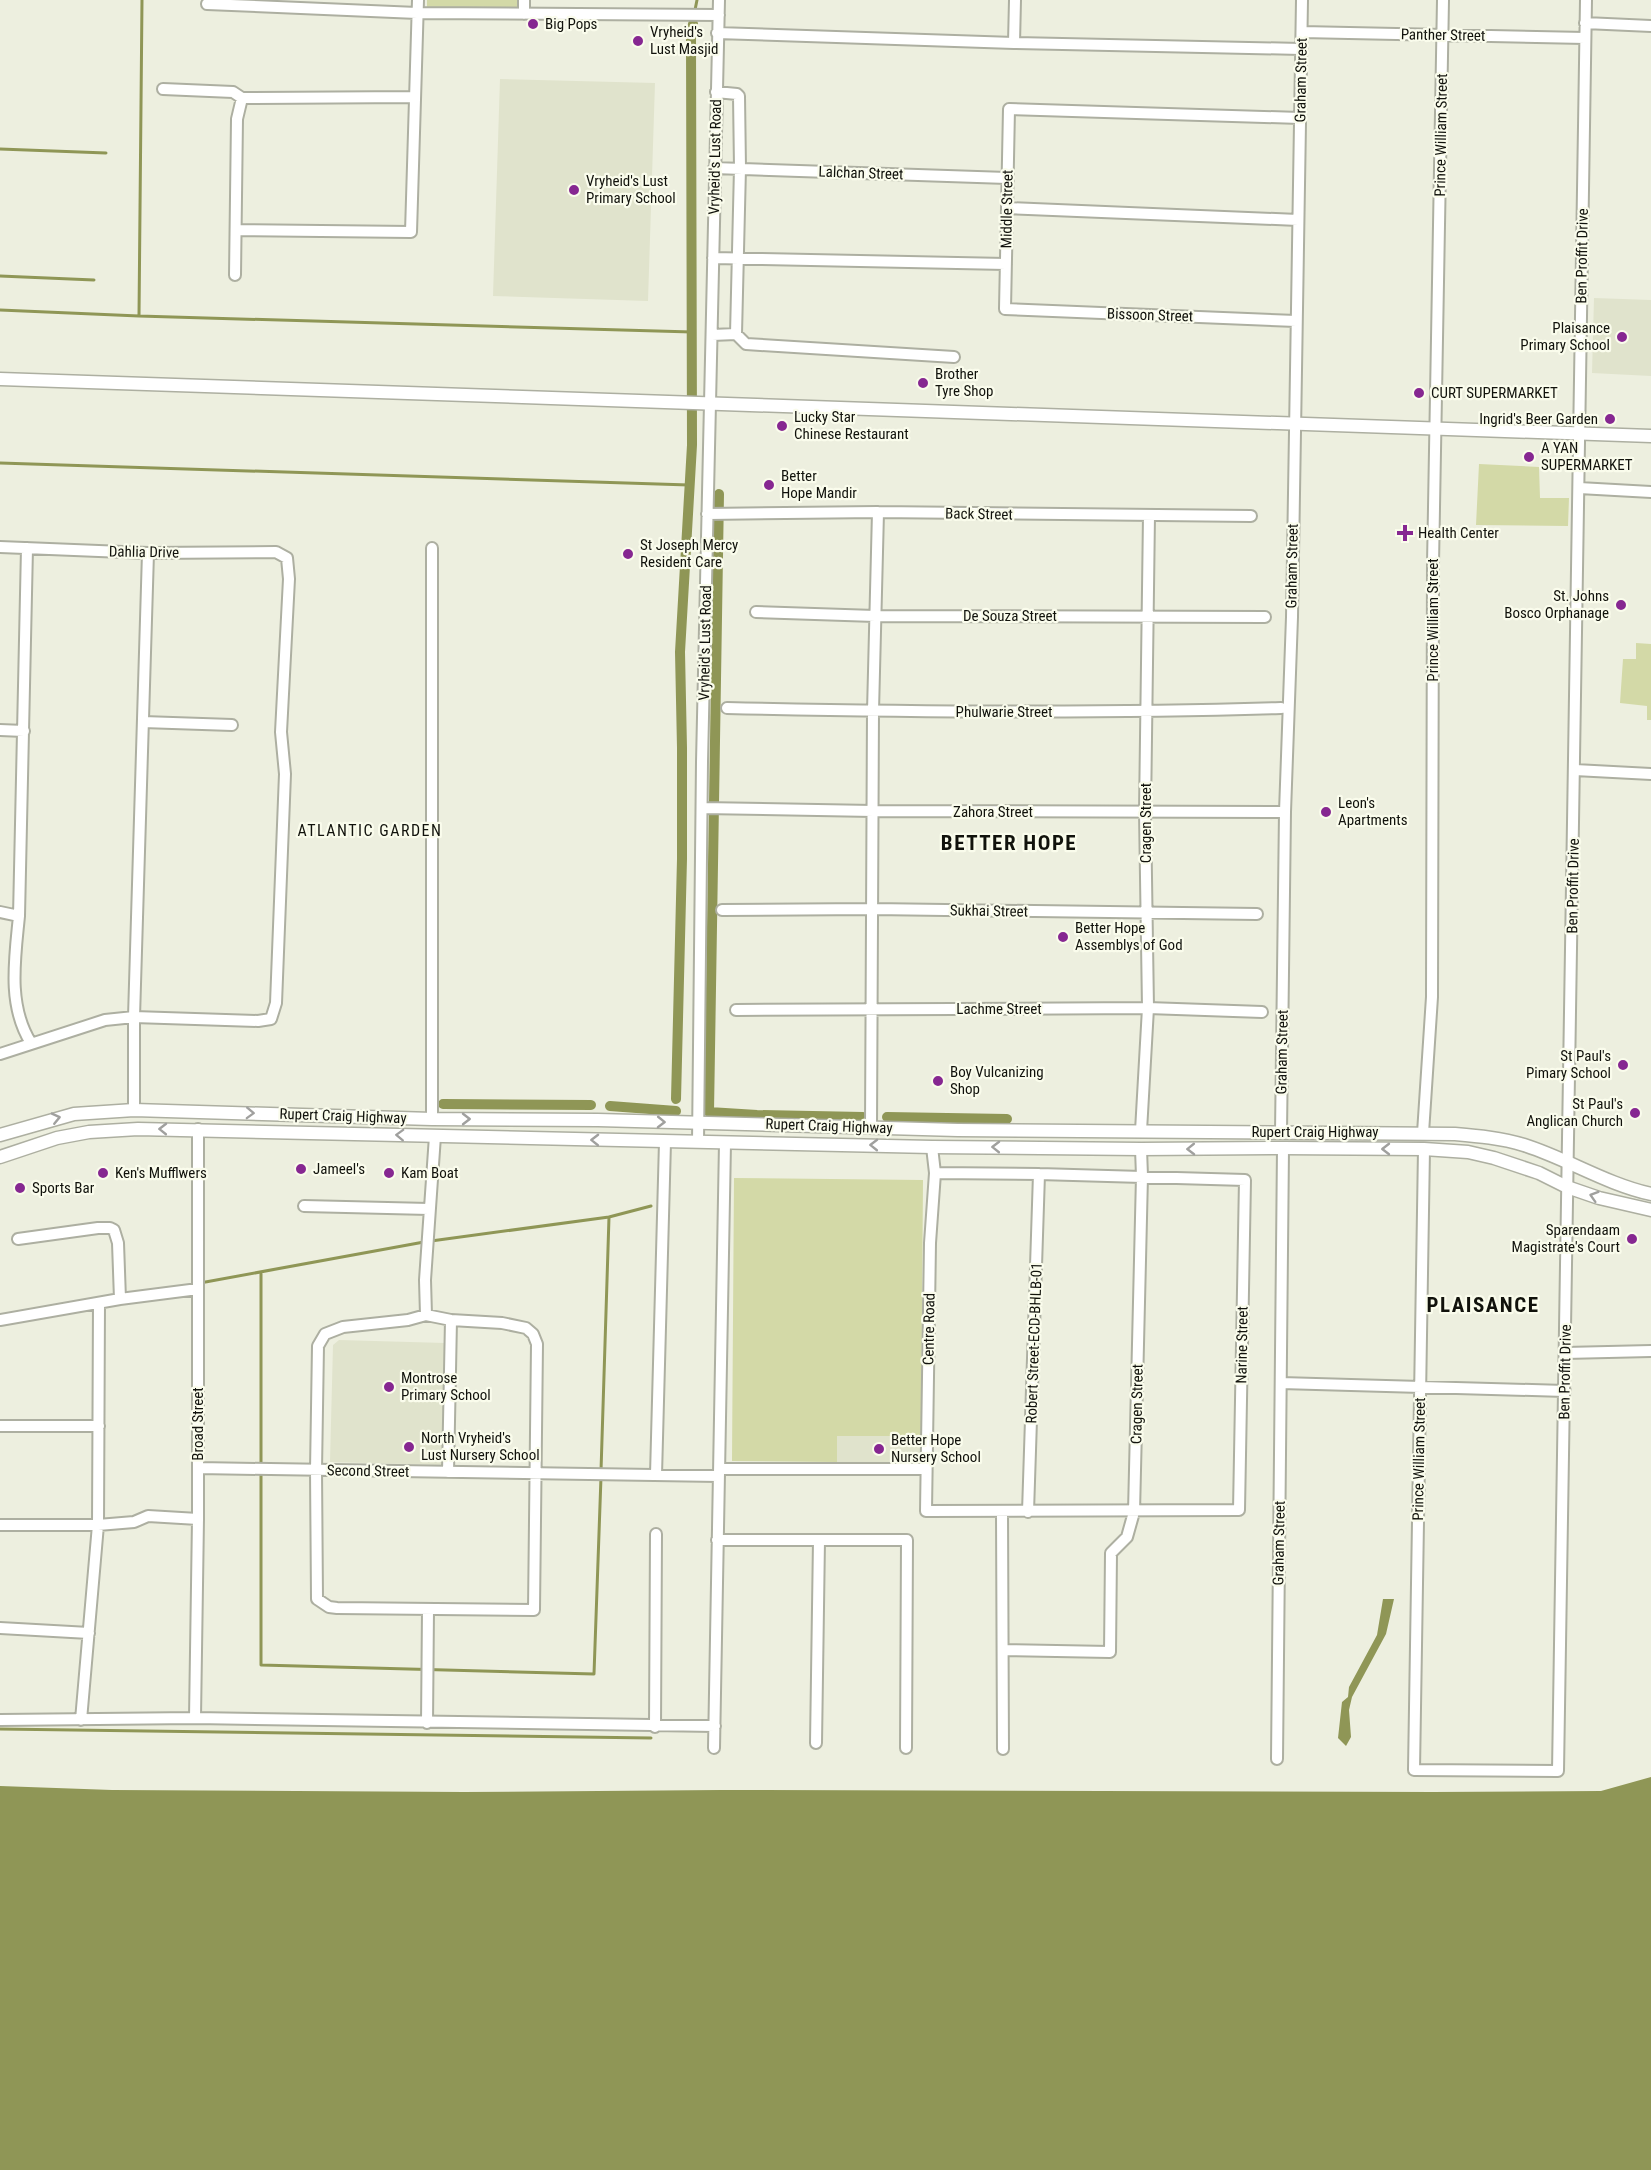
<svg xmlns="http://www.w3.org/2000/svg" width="1651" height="2170" font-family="'Roboto Condensed',sans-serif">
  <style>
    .built { fill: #e0e3cc }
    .green { fill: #d3d9a7 }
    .water { fill: #8f9656 }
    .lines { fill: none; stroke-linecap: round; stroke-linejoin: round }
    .stream { stroke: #8f9656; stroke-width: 3 }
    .canal { stroke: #8f9656; stroke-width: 10 }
    .minor-casing { stroke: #adafa1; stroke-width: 14 }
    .major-casing { stroke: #adafa1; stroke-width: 15 }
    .minor { stroke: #fff; stroke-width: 10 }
    .major { stroke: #fff; stroke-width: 12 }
    .oneway { stroke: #a0a09e }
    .poi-dot { fill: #862791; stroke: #fafcec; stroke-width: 2 }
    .labels { text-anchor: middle; stroke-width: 4.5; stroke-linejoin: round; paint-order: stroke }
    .poi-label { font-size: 15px; fill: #11120c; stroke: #fafcec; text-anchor: start }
    .street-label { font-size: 15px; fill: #11120c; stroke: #fafcec }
    .neighbourhood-label { font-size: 16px; letter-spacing: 1.5px; fill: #11120c; stroke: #fafcec }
    .district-label { font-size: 21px; font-weight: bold; letter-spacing: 1.5px; fill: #11120c; stroke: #fafcec }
  </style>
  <rect width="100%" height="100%" fill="#edefdf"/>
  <path class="built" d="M500,79l155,4 -7,218 -155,-5z
    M1594,298l57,2v76l-59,-3z
    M339,1340l106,3 -1,122 -114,-3 3,-117z
    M837,1436h84l-1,26h-83z"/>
  <path class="green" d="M427,0h90v8h-90z
    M1479,464l60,3 1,31h29l-1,28 -92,-1z
    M1636,643l15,1v76h-4v-14l-27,-3 3,-44h13z
    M734,1178l189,2 -2,256h-84v26l-105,-1z"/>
  <path class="water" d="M1383,1599h11l-8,35 -34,63 -3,13 2,27 -5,9 -8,-8 4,-36 6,-5 1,-10 28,-52z
    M1651,1777v393h-1651v-384l112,4 352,2 256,-2 713,2 168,-1z"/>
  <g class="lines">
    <path class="stream" d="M695,10l2,-10
      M0,149l106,4
      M0,276l94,4
      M0,310l139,6 553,16
      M139,316l3,-316
      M0,463l689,22
      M609,1217l42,-11
      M431,1241l178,-24 -8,254
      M261,1274v391l333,9 7,-197
      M200,1283l224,-41
      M0,1729l651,9"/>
    <path class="canal" d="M719,494l-10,618 48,3 106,2
      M676,1099l6,-240v-111l-2,-96 12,-207 -1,-408 2,-13
      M443,1104l148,1
      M610,1106l66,5
      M887,1117l120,2"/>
    <defs>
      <path id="minor" d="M207,4l210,9 302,2
        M524,14v-14
        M1585,23l66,3
        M1302,32l283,6
        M717,33l297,10 287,6
        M1014,43l1,-43
        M163,89l70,3 9,6 173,-1
        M716,92l21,2 2,2 1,72 -4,166
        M714,168l293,10
        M1007,208l291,12
        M237,230l174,2 7,-232
        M713,258l293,6
        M235,275l2,-156 5,-21
        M1296,321l-291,-12 4,-200 291,9
        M712,335l24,-1 10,10 208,13
        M1579,488l72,4
        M707,514l171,-2 373,4
        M0,547l148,6 128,-1 11,6 2,21 -8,153 4,42 -9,229 -5,16 -13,2 -124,-4 -29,3 -105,34
        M27,548l-8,368c-4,42 -12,89 12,127
        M756,612l119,4 390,1
        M727,708c185,4 369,6 554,0
        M143,722l89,3
        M0,730l24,1
        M1575,770l76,4
        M702,808l171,3 412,1
        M722,910l151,-1 384,5
        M0,912l19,4
        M736,1010l412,-2 114,4
        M134,1110v-93l14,-464
        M432,1119v-571
        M871,1128l2,-417 5,-199
        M1141,1131l7,-123 -3,-196 4,-297
        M1281,1132l4,-320 7,-195 10,-617
        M1423,1133l9,-136 1,-433 10,-564
        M698,1142l4,-380 17,-762
        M932,1147l3,26 -5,70 -4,268 313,-1 6,-330 -206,-6 -104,-1
        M1424,1149l-10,621 144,1 28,-1771
        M304,1206l125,3
        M18,1239l80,-11h12l4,2 4,13 2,56
        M426,1315l25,5 51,3 24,5 7,6 4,10 -3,266 -197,-2 -8,-1 -12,-8 -1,-129 2,-124 7,-12 18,-7 65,-7z
        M426,1315l-1,-35 10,-144
        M0,1320l120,-21 78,-10
        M1565,1353l86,-2
        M1281,1383l284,8
        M0,1426h99
        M198,1468l521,8
        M719,1469h206
        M448,1472l3,-152
        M656,1475l9,-333
        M1002,1512l1,237
        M1028,1512l11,-338
        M0,1525h98l36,-3 14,-6 50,3
        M717,1540h190l-1,208
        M0,1628l89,5
        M1003,1650l107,2 1,-99 16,-16 7,-25 8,-336 -1,-27
        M195,1718l3,-199v-390
        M0,1720l195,-2 520,8
        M81,1720l17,-195 1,-222
        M427,1723l1,-113
        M655,1727l1,-193
        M816,1743l3,-203
        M714,1748l11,-605
        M1277,1759l6,-611"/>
      <path id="major" d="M0,379l1651,57
        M0,1135l74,-21 60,-4 298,9 166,1 360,10 497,4c23,2 46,4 69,11 44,14 82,39 127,49
        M0,1157l57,-19 32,-6 49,-3 794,18 209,2 142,-1 141,1 44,3 26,6 45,15 28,14 32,11 52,12"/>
    </defs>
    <use href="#minor" class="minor-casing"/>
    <use href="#major" class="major-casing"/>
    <use href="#minor" class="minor"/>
    <use href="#major" class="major"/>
  </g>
  <defs><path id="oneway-chevron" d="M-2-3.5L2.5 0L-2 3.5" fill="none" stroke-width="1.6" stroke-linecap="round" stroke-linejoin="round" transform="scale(1.5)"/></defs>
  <g class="oneway">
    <use href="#oneway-chevron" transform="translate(250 1113) rotate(2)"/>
    <use href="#oneway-chevron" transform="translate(56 1118) rotate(-13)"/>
    <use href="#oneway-chevron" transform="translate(466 1119)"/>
    <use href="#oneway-chevron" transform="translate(661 1122) rotate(1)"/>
    <use href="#oneway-chevron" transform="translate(163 1129) rotate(-179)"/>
    <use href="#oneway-chevron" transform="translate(400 1135) rotate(-178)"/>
    <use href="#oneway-chevron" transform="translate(595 1140) rotate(-179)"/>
    <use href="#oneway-chevron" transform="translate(874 1145) rotate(-179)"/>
    <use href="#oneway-chevron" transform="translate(996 1147) rotate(-179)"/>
    <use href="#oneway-chevron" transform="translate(1191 1149) rotate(179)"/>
    <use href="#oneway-chevron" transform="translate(1386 1149) rotate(-180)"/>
    <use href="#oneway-chevron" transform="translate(1594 1196) rotate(-163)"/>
  </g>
  <g class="poi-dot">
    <circle cx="533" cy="24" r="6"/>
    <circle cx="638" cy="41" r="6"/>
    <circle cx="574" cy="190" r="6"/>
    <circle cx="1622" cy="337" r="6"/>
    <circle cx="923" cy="383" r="6"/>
    <circle cx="1419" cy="393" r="6"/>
    <circle cx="1610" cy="419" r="6"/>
    <circle cx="782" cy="426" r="6"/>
    <circle cx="1529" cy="457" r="6"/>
    <circle cx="769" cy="485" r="6"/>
    <path d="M1402 524h6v6h6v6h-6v6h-6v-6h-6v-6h6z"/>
    <circle cx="628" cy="554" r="6"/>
    <circle cx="1621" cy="605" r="6"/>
    <circle cx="1326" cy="812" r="6"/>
    <circle cx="1063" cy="937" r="6"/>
    <circle cx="1623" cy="1065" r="6"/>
    <circle cx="938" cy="1081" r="6"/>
    <circle cx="1635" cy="1113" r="6"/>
    <circle cx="301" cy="1169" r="6"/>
    <circle cx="103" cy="1173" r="6"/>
    <circle cx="389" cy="1173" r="6"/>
    <circle cx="20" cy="1188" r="6"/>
    <circle cx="1632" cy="1239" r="6"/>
    <circle cx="389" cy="1387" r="6"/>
    <circle cx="409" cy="1447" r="6"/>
    <circle cx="879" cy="1449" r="6"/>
  </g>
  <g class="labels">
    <g class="poi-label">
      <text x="545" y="29">Big Pops</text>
      <text x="650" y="37">Vryheid's<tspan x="650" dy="17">Lust Masjid</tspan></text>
      <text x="586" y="186">Vryheid's Lust<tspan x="586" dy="17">Primary School</tspan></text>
      <text x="1610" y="333" text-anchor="end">Plaisance<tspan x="1610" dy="17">Primary School</tspan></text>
      <text x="935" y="379">Brother<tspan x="935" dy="17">Tyre Shop</tspan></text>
      <text x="1431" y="398">CURT SUPERMARKET</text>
      <text x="794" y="422">Lucky Star<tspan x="794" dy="17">Chinese Restaurant</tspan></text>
      <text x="1598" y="424" text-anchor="end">Ingrid's Beer Garden</text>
      <text x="1541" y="453">A YAN<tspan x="1541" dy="17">SUPERMARKET</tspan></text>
      <text x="781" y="481">Better<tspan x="781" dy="17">Hope Mandir</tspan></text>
      <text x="1418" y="538">Health Center</text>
      <text x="640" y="550">St Joseph Mercy<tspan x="640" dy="17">Resident Care</tspan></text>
      <text x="1609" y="601" text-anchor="end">St. Johns<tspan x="1609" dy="17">Bosco Orphanage</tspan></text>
      <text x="1338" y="808">Leon's<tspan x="1338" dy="17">Apartments</tspan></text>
      <text x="1075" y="933">Better Hope<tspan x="1075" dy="17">Assemblys of God</tspan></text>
      <text x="1611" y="1061" text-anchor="end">St Paul's<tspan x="1611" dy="17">Pimary School</tspan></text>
      <text x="950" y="1077">Boy Vulcanizing<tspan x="950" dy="17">Shop</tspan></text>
      <text x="1623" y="1109" text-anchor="end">St Paul's<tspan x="1623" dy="17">Anglican Church</tspan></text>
      <text x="313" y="1174">Jameel's</text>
      <text x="115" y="1178">Ken's Mufflwers</text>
      <text x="401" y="1178">Kam Boat</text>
      <text x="32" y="1193">Sports Bar</text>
      <text x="1620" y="1235" text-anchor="end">Sparendaam<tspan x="1620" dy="17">Magistrate's Court</tspan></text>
      <text x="401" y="1383">Montrose<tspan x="401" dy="17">Primary School</tspan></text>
      <text x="421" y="1443">North Vryheid's<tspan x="421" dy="17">Lust Nursery School</tspan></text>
      <text x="891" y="1445">Better Hope<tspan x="891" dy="17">Nursery School</tspan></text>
    </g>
    <g class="street-label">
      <text transform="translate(1443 35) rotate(1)" y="5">Panther Street</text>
      <text transform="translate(1301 80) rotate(-89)" y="5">Graham Street</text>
      <text transform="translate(1441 135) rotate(-89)" y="5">Prince William Street</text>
      <text transform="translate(715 157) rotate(-89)" y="5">Vryheid's Lust Road</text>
      <text transform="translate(861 173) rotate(2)" y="5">Lalchan Street</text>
      <text transform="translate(1007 209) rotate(-89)" y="5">Middle Street</text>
      <text transform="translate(1582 256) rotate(-89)" y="5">Ben Proffit Drive</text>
      <text transform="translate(1150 315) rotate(2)" y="5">Bissoon Street</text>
      <text transform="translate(979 514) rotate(1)" y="5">Back Street</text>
      <text transform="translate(144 552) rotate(1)" y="5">Dahlia Drive</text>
      <text transform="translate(1292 566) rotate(-89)" y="5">Graham Street</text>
      <text x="1010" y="621">De Souza Street</text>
      <text transform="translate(1433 620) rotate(-90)" y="5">Prince William Street</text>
      <text transform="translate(705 643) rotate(-89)" y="5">Vryheid's Lust Road</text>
      <text x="1004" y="717">Phulwarie Street</text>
      <text x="993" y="817">Zahora Street</text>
      <text transform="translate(1146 823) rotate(-90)" y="5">Cragen Street</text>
      <text transform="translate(1573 886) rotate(-89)" y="5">Ben Proffit Drive</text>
      <text transform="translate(989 911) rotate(1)" y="5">Sukhai Street</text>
      <text x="999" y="1014">Lachme Street</text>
      <text transform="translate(1282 1052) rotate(-89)" y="5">Graham Street</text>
      <text transform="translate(343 1116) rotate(2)" y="5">Rupert Craig Highway</text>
      <text transform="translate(829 1126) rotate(2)" y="5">Rupert Craig Highway</text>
      <text x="1315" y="1137">Rupert Craig Highway</text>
      <text transform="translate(929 1329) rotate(-89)" y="5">Centre Road</text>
      <text transform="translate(1034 1343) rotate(-88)" y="5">Robert Street-ECD-BHLB-01</text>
      <text transform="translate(1242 1345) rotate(-89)" y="5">Narine Street</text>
      <text transform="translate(1565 1372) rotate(-89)" y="5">Ben Proffit Drive</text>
      <text transform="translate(1137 1404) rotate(-89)" y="5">Cragen Street</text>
      <text transform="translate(198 1424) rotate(-90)" y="5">Broad Street</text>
      <text transform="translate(1419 1459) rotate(-89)" y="5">Prince William Street</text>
      <text transform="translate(368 1471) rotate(1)" y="5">Second Street</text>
      <text transform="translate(1279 1543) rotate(-89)" y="5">Graham Street</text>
    </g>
    <g class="neighbourhood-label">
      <text x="370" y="836">ATLANTIC GARDEN</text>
    </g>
    <g class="district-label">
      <text x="1009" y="850">BETTER HOPE</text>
      <text x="1483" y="1312">PLAISANCE</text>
    </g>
  </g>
</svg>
